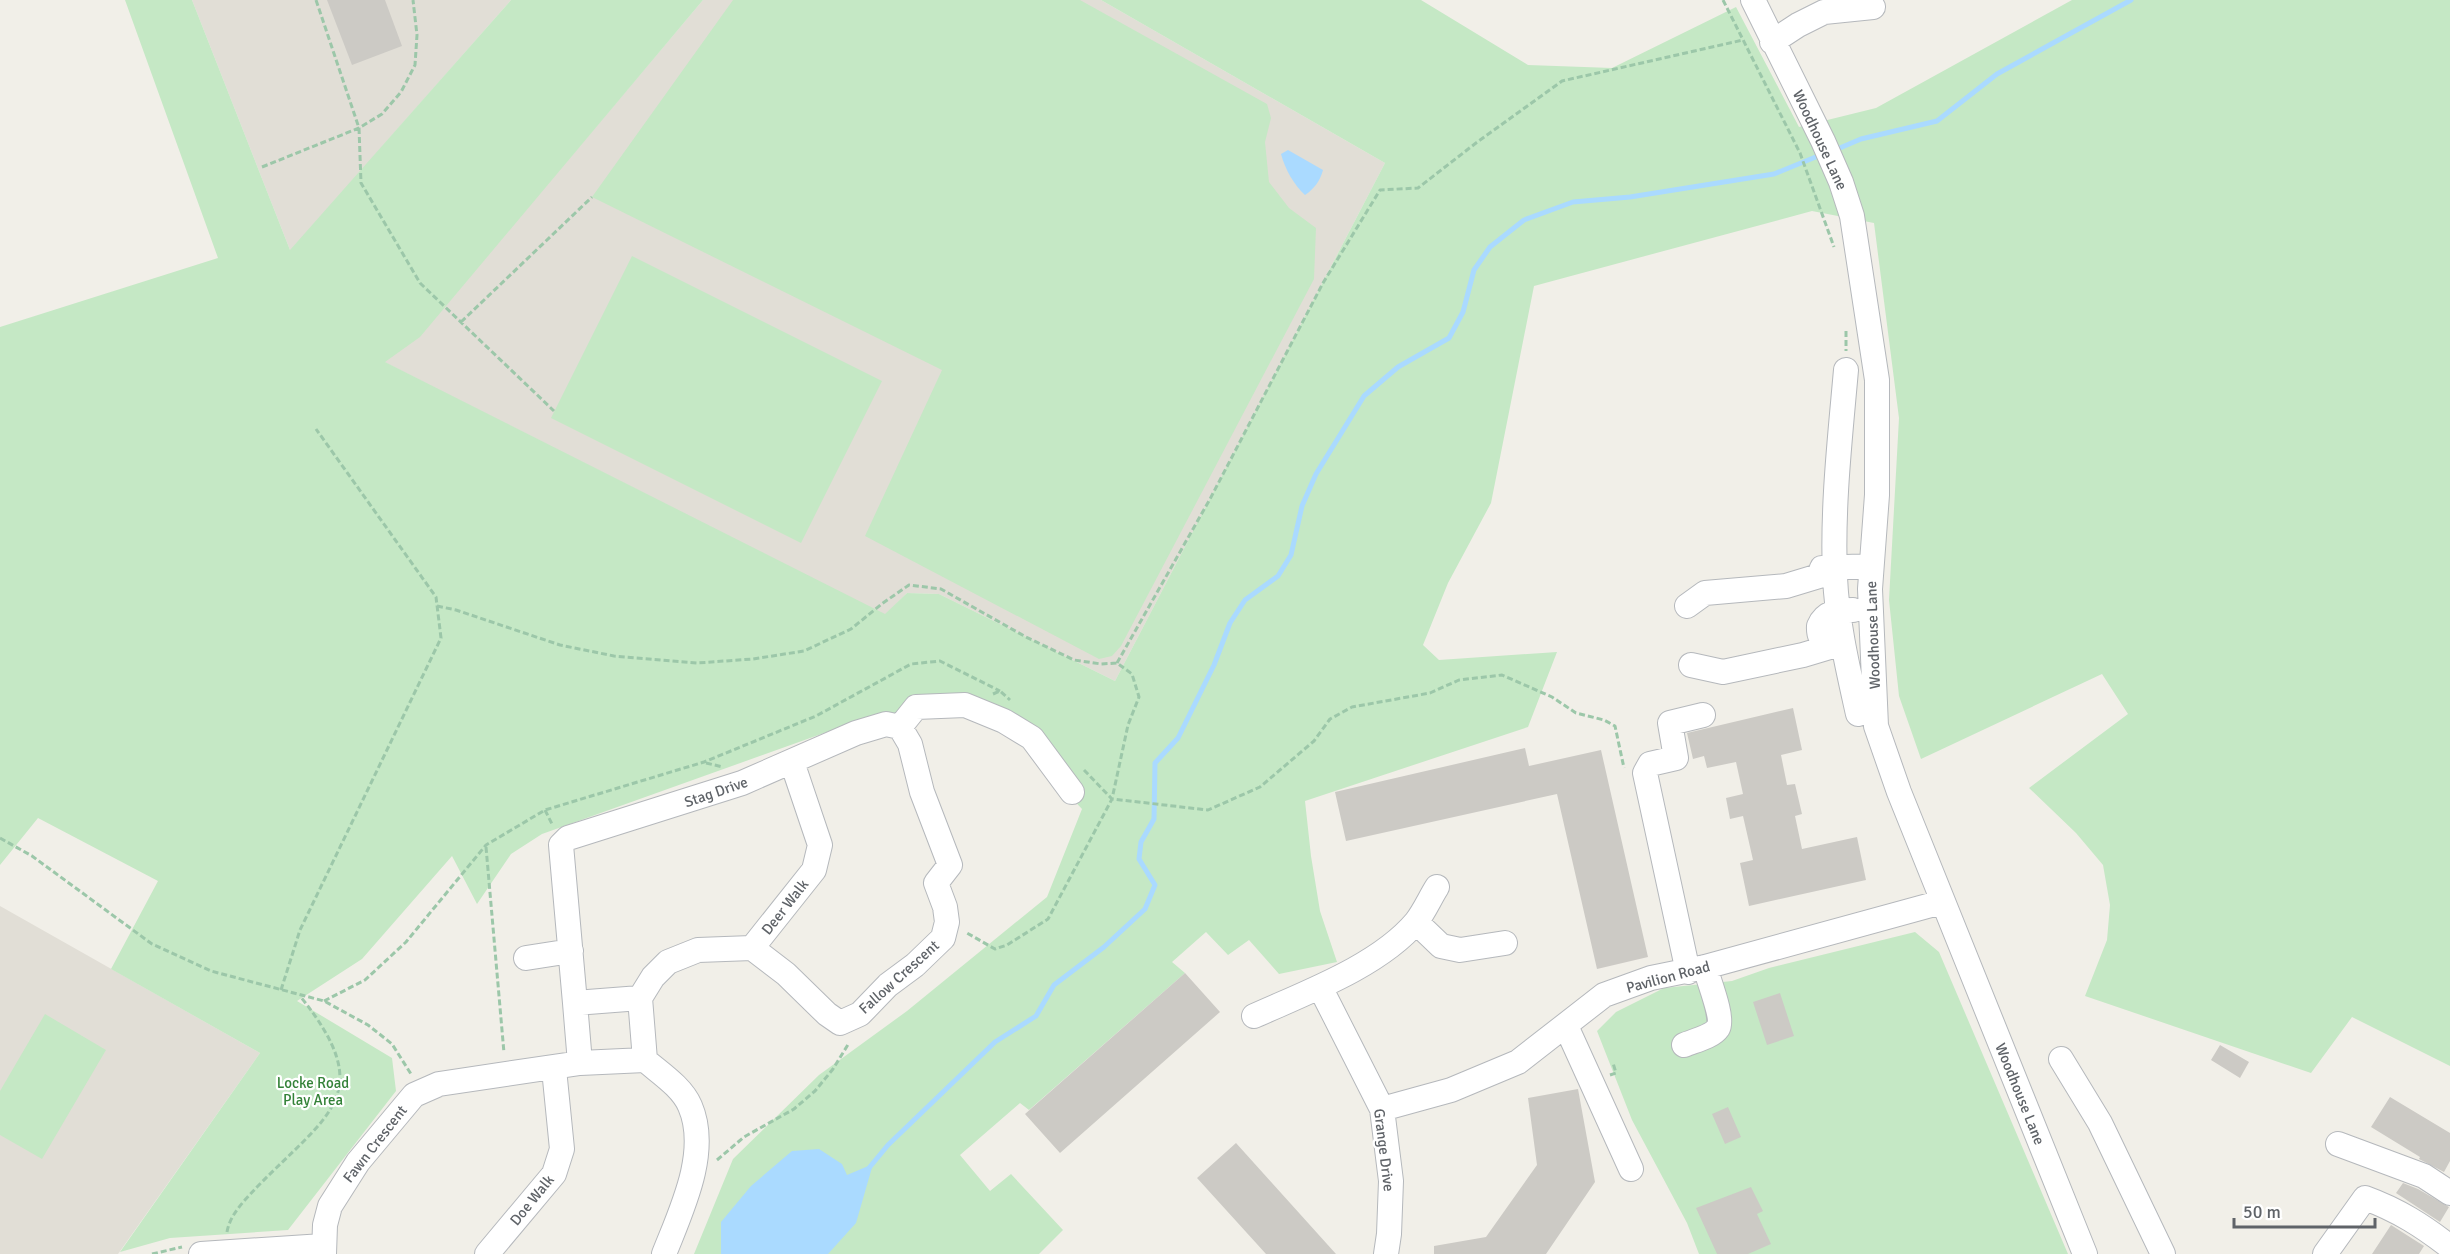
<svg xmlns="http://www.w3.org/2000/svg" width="2450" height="1254" font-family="Signika,sans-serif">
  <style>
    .education { fill: #e1ded6 }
    .green { fill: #c5e8c5 }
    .water { fill: #aadaff }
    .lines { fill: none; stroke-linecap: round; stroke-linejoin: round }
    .stream { stroke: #aadaff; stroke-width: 5 }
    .building { fill: #cccac5 }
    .minor-casing { stroke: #b5b8bc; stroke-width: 26 }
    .path { stroke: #9cc7a9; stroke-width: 3; stroke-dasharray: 6 3; stroke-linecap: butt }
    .minor { stroke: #fff; stroke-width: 24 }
    .labels { text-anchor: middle; stroke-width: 4.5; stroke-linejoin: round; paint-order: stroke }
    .street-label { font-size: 15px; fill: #5f6368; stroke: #fff }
    .park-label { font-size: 15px; fill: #348238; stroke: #fff }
  </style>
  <rect width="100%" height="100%" fill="#f1efe8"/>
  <path class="education" d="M192,0h319l-132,150 86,132 238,-282h398l284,163 -270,518 -176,-87 -32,-1 -22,22 -501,-253 -94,-112z
    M0,906l260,147 -142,201h-118z"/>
  <path class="green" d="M125,0h67l98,250 221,-250h192l-283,337 -35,25 500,252 22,-21 32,1 176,87 270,-518 -284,-163h320l107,65 84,3 124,-61 63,120 77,-19 196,-108h378v1066l-98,-49 -41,56 -226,-77 22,-56 3,-35 -7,-40 -27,-32 -47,-45 99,-74 -26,-40 -181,85 -22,-63 -10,-96 10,-182 -25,-195 -62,-12 -278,75 -43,217 -43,80 -25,62 16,15 118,-8 -29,75 -223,74 6,55 9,55 17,51 -58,12 -30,-34 -21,15 -22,-23 -34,30 13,11 -156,137 -9,-7 -60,52 30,36 21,-17 52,56 -24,24h-345l39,-95 86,-84 88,-64 140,-114 35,-88 -67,-71 -36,-22 -99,-3 -338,121 -31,20 -34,50 -25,-48 -90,103 -65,42 95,57 4,33 -108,139 -118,8 -50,14 140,-199 -149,-84 47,-88 -120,-63 -38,47v-538l218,-69z
    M733,0h347l187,104 4,14 -6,24 4,40 20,26 27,20 -2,51 -193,367 -9,10 -13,3 -234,-123 77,-166 -350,-173z
    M632,256l250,125 -81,162 -250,-125z
    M1915,932l24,20 129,302h-369l-12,-31 -55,-103 -35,-89 19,-19 48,-24 68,-7 37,-13z
    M45,1014l61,36 -64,109 -42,-24v-44z"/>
  <path class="water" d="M1288,150l35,20c-3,11 -9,19 -18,25 -11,-10 -20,-26 -24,-41z
    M819,1149l23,15 5,11 26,-11 -17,59 -28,31h-107v-32l30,-36 41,-35z"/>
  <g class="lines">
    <path class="stream" d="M1835,150l26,-11 76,-18 60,-47 134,-74
      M869,1168l19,-23 107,-103 41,-26 18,-31 50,-38 41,-38 10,-24 -16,-26 2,-17 13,-23 1,-56 23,-25 36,-73 16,-42 15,-23 33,-24 13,-21 11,-49 14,-32 48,-78 34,-29 51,-29 14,-26 11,-42 16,-23 34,-27 49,-18 57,-5 144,-23 49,-20"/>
  </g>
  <path class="building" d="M327,0h58l17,46 -50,19z
    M1793,708l9,42 -21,5 6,30 8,-1 7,30 -7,2 7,33 55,-12 9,43 -117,26 -9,-43 13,-3 -10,-44 -13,3 -4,-21 17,-4 -7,-32 -29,6 -3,-12 -11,3 -6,-26z
    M1525,748l4,18 72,-16 47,207 -51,12 -40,-175 -211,47 -11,-49z
    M1185,973l35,39 -160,141 -35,-39z
    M1780,993l14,43 -27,9 -14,-43z
    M2220,1045l29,17 -9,16 -29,-18z
    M1578,1089l17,93 -49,72h-112v-8l52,-9 51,-72 -9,-67z
    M2390,1097l60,36v28l-6,11 -25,-13 1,-2 -49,-30z
    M1728,1107l13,30 -16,7 -13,-30z
    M1236,1143l100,111h-70l-69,-76z
    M2403,1183l15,6 31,18 -9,15 -44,-29z
    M1751,1187l12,24 -6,3 14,30 -23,10h-31l-21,-46z
    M2391,1225l33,21 -5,8h-47z"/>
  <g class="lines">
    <defs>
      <path id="minor" d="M1753,0l70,141 18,41 11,34 25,164v115l-7,94 6,137 23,66 186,462
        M1772,42l26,-17 26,-13 49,-5
        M1846,370c-6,68 -14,138 -11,207 2,46 13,92 23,137
        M1687,606l18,-13 81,-7 33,-10 3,-8 49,-2
        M1843,643c-14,4 -25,-1 -24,-17 6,-14 19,-16 34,-16
        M1691,665l32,7 80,-17 30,-9
        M1416,922l25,24 19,4 45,-7
        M752,948l62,-78 6,-25 -28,-83
        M526,958l45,-7
        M1688,972l-43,-199 5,-9 26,-6 -6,-35 33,-8
        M1320,987l62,122 9,72 -2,53 -3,20
        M640,998l13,-21 15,-15 30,-12 54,-2 34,26 41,40 13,9 20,-9 28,-29 27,-20 28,-27 4,-16 -2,-15 -9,-24 14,-18 -28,-73 -12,-48 -10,-17
        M640,998l5,62 -65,3 -5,-60z
        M575,1003l-14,-158 7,-7 174,-55 114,-50 30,-9 14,3 16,-20 49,-2 39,16 28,17 40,54
        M1254,1016c51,-23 125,-50 162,-94 8,-10 14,-24 21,-35
        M1566,1026l65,143
        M1684,1045c9,-4 28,-8 34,-17 6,-10 -10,-49 -13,-61
        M2061,1059l39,64 63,131
        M645,1060c15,13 37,27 45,46 20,46 -9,105 -26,148
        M1382,1109l69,-19 67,-28 86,-67 47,-17 54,-11 237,-65
        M2338,1144l86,32 26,17
        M201,1254l122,-8
        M324,1254l1,-29 5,-19 28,-44 56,-67 25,-11 141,-21
        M487,1254l67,-80 8,-25 -8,-80
        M2325,1254l40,-56c33,12 58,28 85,49"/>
    </defs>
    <use href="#minor" class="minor-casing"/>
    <path class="path" d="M316,0l43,128 2,55 59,100 134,128
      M1723,0l77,153 34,94
      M262,167l97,-39 23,-14 19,-22 14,-27 2,-30 -4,-35
      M461,322l131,-125
      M1846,331v20
      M437,606l19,4 104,35 54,11 83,7 56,-4 51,-8 47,-22 32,-26 26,-18 32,4 85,48 48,23 27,4 16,-1 15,11 7,23 -11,28 -16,74 -64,120 -41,26 -12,4 -28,-16
      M1117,663l93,-164 113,-216 57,-93 38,-2 58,-45 86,-62 181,-41
      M993,694l7,-3 10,9
      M706,763l17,4
      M1084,770l28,29 96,11 52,-23 54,-46 16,-22 22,-12 78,-14 29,-13 43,-5 50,22 24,16 28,7 11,6 9,42
      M545,810l7,14
      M0,838l32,18 120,88 59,27 113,30 44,24 24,19 19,30
      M486,847l18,206
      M281,990l19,-60 141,-292 -5,-41 -120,-168
      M324,1001l41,-21 41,-38 80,-97 59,-35 159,-48 112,-46 95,-52 29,-3 60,30
      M1610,1075l6,-2 -3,-10
      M717,1160l27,-23 50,-28 21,-18 18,-22 16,-26
      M227,1232c3,-18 18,-32 30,-45 71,-73 122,-93 43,-191
      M152,1254l30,-7"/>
    <use href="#minor" class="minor"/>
  </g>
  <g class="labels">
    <g class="street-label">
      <text transform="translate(1820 140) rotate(65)" y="5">Woodhouse Lane</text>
      <text transform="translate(1873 635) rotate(-92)" y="5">Woodhouse Lane</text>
      <text transform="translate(716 792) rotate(-19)" y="5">Stag Drive</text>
      <text transform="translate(785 907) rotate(-52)" y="5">Deer Walk</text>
      <text transform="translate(899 977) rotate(-42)" y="5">Fallow Crescent</text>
      <text transform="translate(1668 977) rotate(-15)" y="5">Pavilion Road</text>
      <text transform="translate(2020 1094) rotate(68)" y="5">Woodhouse Lane</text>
      <text transform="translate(375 1144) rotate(-52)" y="5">Fawn Crescent</text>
      <text transform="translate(1384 1150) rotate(83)" y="5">Grange Drive</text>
      <text transform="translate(532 1200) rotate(-51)" y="5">Doe Walk</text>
    </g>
    <g class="park-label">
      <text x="313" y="1088">Locke Road<tspan x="313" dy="17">Play Area</tspan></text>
    </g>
  </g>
  <path d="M2234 1218v9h141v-9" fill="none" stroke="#5f6368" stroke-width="3"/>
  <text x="2243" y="1218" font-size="18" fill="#5f6368" stroke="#ffffff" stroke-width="4.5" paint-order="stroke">50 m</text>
</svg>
